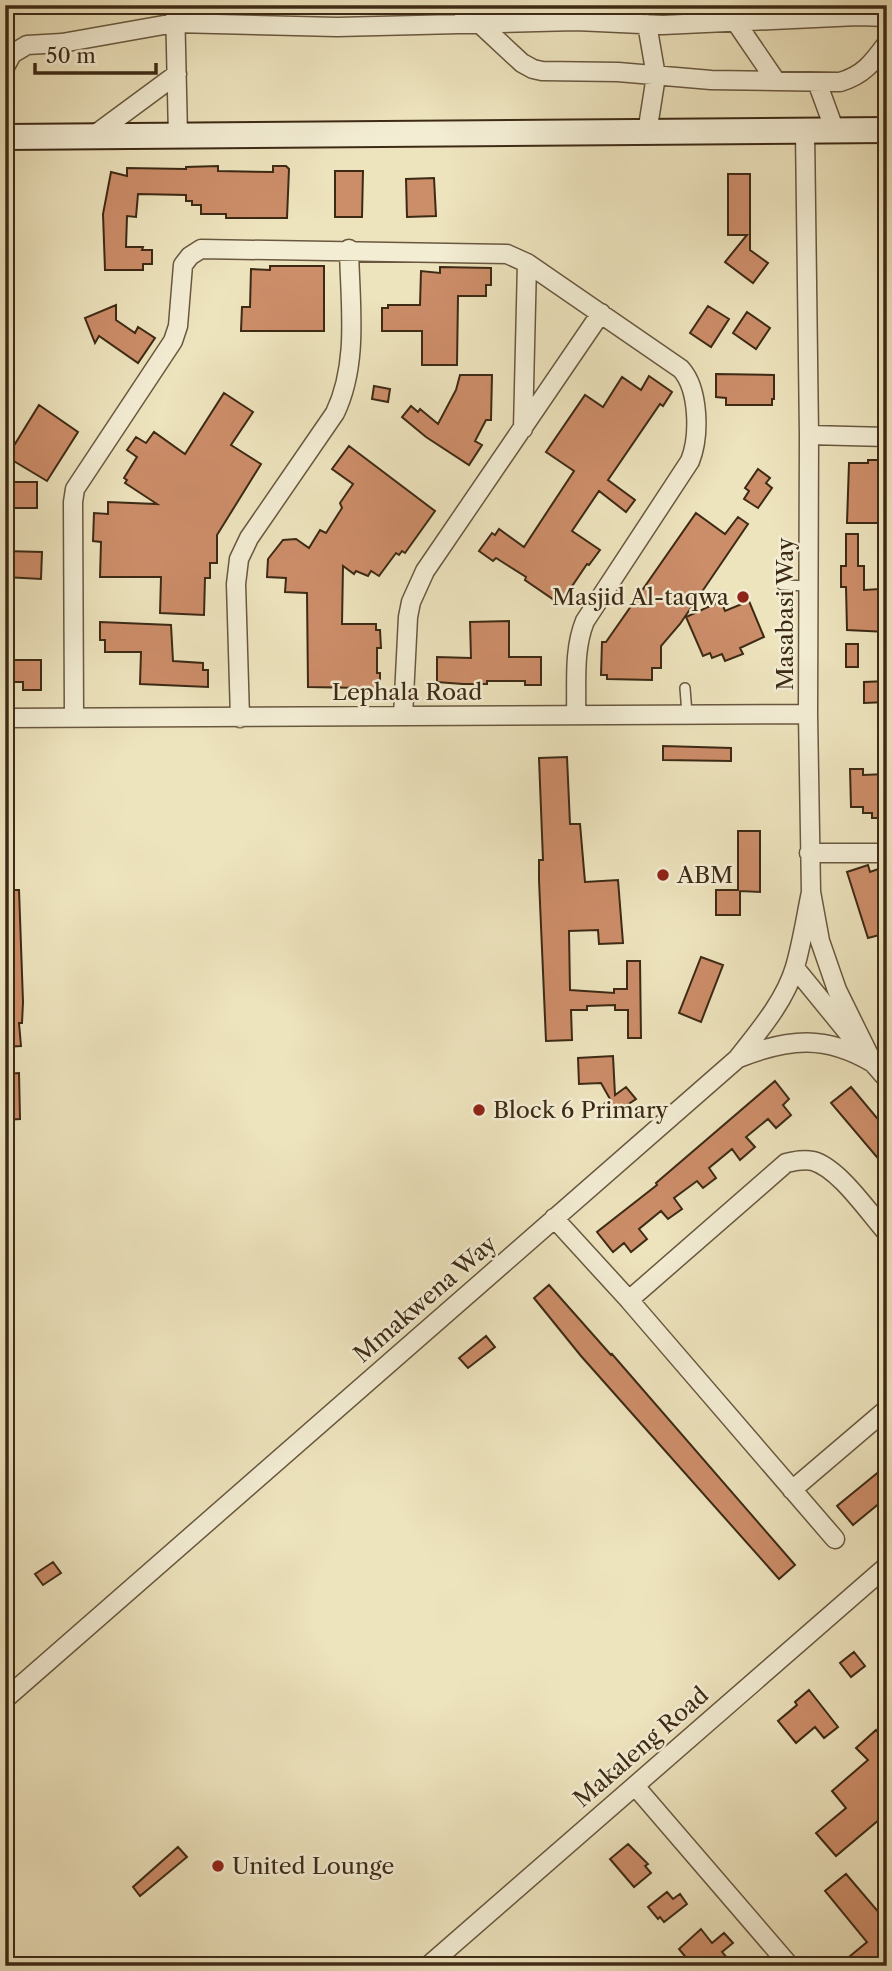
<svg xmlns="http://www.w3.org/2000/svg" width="892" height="1971" font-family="'Libre Caslon Text',serif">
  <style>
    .building { fill: #cc8d69; stroke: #3d2a15; stroke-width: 2 }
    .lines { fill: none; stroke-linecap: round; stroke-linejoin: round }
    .lane-casing { stroke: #69583f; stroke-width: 12 }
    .street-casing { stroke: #69583f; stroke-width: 21 }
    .secondary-casing { stroke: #3d2a15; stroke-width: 28 }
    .lane { stroke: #f3edd4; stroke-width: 9 }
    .street { stroke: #f3edd4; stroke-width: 18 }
    .secondary { stroke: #f3edd4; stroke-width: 24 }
    .poi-dot { fill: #8f2418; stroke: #f3edd4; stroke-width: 2.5 }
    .labels { text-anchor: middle; stroke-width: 5; stroke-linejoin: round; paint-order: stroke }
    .poi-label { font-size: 23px; fill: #3d2a15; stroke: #f3edd4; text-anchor: start }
    .street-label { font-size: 23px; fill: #3d2a15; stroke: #f3edd4 }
  </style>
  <rect width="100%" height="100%" fill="#ede3bd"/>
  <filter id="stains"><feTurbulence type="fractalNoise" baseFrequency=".00286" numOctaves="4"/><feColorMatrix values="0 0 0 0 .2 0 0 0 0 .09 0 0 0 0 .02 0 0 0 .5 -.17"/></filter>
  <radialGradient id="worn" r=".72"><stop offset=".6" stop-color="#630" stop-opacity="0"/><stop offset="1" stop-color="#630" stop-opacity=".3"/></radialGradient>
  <path class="building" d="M218,166v5l55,1v-6h13l3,3 -2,49h-61v-4h-25v-9h-9v-4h-6v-6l-48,-1 -2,23 -9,-1 -1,31h17l-1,3h10v14h-9v6h-38l-2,-56 8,-42 16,4v-8l59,1v-2z
    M335,171h28l-1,46h-27z
    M728,174h22v76l18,13 -15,20 -28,-21 22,-27h-19z
    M434,178l2,38 -29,1 -1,-38z
    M270,266h54v65h-83l1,-24h8l1,-38 19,1z
    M440,267l51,1v17h-5v11h-28l-1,69h-35v-34h-40v-23h6v-3h32l1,-34 19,2z
    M116,305v15l19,13 3,-6 17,11 -17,25 -39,-27 -4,7 -10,-25z
    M708,306l21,13 -18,28 -21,-14z
    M747,312l23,16 -14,21 -23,-16z
    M716,374l58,1v24h-2v6h-46v-7l-10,-1z
    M460,375h32l-1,45h-5l-11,21 7,4 -13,20 -43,-28 -24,-20 9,-11 7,6 2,-3 18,15 18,-34z
    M649,376l23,16 -9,14 -3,-2 -52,76 27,20 -9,12 -27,-21 -27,40 28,19 -11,15 -2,-1 -27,40 -35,-24 1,-3 -30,-19 -3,3 -14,-10 13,-18 3,2 4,-6 25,18 50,-76 -28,-19 39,-57 18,12 19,-30 19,13z
    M374,386l16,3 -2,13 -16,-3z
    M224,393l29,19 -22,33 30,19 -44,71v28h-7v15h-5l-1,37 -44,-2 1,-36h-61l1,-35 -8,-1 1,-28 14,1v-12l49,2 -32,-21 2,-3 -3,-2 13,-21 -10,-7 9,-13 10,6 8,-11 31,22z
    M39,405l39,27 -31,49 -40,-24z
    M349,446l86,65 -30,42 -3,-2 -3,4 -3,-2 -17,23 -8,-5 -3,5 -12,-5 -2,3 -11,-8 -1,58h34v6h4l1,18h-4v25h3v12h-3v8l-15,-1v-4l-54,-1 -1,-94 -22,-1 1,-14 -19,-1 1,-18 15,-19 13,-1 13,9 11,-18 6,3 16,-25 -2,-5 13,-19 -21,-15z
    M868,460h19v63h-40l2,-60h19z
    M758,469l12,9 -4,5 6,5 -14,20 -14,-9 5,-8 -4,-3z
    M5,482h32v26h-32z
    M696,513l29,21 13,-17 10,7 -68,100 -19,22v22h-9v12l-45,-1v-4h-6l1,-33h4z
    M846,534h12v32h6v24l16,-1 1,19 6,1v23l-40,-2 -1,-43h-5v-21h5z
    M5,551l37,1 -1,27 -36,-2z
    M721,601l4,10 24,-10 15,36 -24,11 3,6 -18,7 -3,-7 -10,4 -2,-5 -7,3 -17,-39z
    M509,621v36h32v28h-16v-4h-38v3h-24l-26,-2v-25l34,1 -1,-36z
    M100,622l71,3 2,36 30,2v7h5v17l-68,-3 1,-32h-36v-12h-5z
    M846,644h12v23h-12z
    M6,660h35v30h-18v-8h-17z
    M887,681v21l-23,1v-21z
    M663,746l68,2v13l-68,-1z
    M567,757l3,67h10l5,58 33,-2 5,63 -24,1 -1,-14 -29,1 1,59 44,3v-4h13v-28h13l1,77h-13v-28h-13v-5l-28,1v4h-16l1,30 -26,1 -7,-161v-20h4l-4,-102z
    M850,769h13v6l24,-1v44h-15v-5h-9v-6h-12z
    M738,831h22v61l-20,-1v24h-24v-25h22z
    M868,865l2,7 17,-6v67l-19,5 -21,-66z
    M5,890h14l4,112 -1,21h-3l2,23 -16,1v-87h4z
    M701,957l22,8 -22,57 -22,-9z
    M613,1056l2,39 11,-8 10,12 -26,17 -7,-11 7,-6 -9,-16 -22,1 -1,-26z
    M19,1073l1,46 -15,1v-46z
    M775,1081l14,18 -6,6 8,10 -15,13 -8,-9 -22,18 9,10 -15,13 -8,-11 -23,19 7,10 -13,10 -6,-7 -23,17 8,11 -14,10 -7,-8 -22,18 8,10 -16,13 -7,-9 -11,9 -16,-20 60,-47 -1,-2z
    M851,1087l36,43v39l-56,-66z
    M549,1285l62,70 1,-1 183,211 -16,14 -198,-223 -47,-58z
    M486,1336l9,11 -27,21 -9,-10z
    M887,1465v32l-34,28 -16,-19z
    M53,1562l8,11 -18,12 -8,-11z
    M854,1652l11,14 -14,11 -11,-14z
    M809,1690l29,37 -14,11 -9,-11 -19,16 -18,-22 19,-16 -2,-3z
    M876,1730l11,12v71l-51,43 -20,-23 30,-25 -14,-17 36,-31 -12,-12z
    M628,1844l20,20 -3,2 6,7 -17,14 -24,-28z
    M178,1847l9,10 -47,39 -7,-9z
    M846,1874l41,48v36l-10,8h-39l29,-24 -42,-51z
    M667,1892l6,7 7,-5 7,10 -23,18 -4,-5 -2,2 -10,-12z
    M701,1929l11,14 12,-10 9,10 -11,9 12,14h-41l-14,-17z"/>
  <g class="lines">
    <defs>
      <path id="lane" d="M782,585l28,1
        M685,688l2,26"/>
      <path id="street" d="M175,5l3,131
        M730,5l5,16 41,60
        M464,24v-19
        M480,24l42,39 11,6 9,2 76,1 93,8 129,2c24,-7 33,-20 47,-39
        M5,67l7,-13 15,-9 35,-2 113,-20 162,4 239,-6 87,4 195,-9 29,1
        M817,82l18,49
        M805,131l4,304 -1,279 3,178 9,49 17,49 36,73 14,16
        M647,133l9,-57 -9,-52
        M93,136l84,-62
        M523,429l4,-166
        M809,435l78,2
        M74,716l-1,-214 2,-13 98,-148 5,-15 5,-61 7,-9 11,-7 306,5 20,9 154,106c18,20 19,67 9,92l-105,160c-12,29 -8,63 -9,94
        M403,716l5,-99 3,-15 14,-31 176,-258
        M5,718l803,-4
        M240,718l-4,-134 3,-25 10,-21 86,-125c24,-50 15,-109 14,-164
        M809,853h78
        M795,968l58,71
        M739,1058c50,-20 87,-23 134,5
        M554,1218l75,82 206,239
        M629,1300l157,-137c9,-2 18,-4 27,-2 26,7 56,52 74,72
        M792,1490l95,-81
        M5,1699l732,-640c22,-28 48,-58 58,-92 7,-24 11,-51 16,-75
        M635,1786l155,180
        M428,1966l459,-400"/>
      <path id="secondary" d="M5,137l882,-7"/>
    </defs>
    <use href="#lane" class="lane-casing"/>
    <use href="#street" class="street-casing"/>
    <use href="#secondary" class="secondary-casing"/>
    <use href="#lane" class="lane"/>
    <use href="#street" class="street"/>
    <use href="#secondary" class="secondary"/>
  </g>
  <g class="poi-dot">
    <circle cx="743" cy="597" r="7"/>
    <circle cx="663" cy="875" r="7"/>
    <circle cx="479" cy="1110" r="7"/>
    <circle cx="218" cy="1866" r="7"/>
  </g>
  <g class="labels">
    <g class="poi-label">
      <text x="729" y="605" text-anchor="end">Masjid Al-taqwa</text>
      <text x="677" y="883">ABM</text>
      <text x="493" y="1118">Block 6 Primary</text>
      <text x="232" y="1874">United Lounge</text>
    </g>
    <g class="street-label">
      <text transform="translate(785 614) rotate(-90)" y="8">Masabasi Way</text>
      <text x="407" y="700">Lephala Road</text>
      <text transform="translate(425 1299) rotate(-41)" y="8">Mmakwena Way</text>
      <text transform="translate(641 1747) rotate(-41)" y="8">Makaleng Road</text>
    </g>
  </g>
  <rect width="892" height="1971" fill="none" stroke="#ede3bd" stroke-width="28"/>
  <rect x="7" y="7" width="878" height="1957" fill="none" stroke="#3d2a15" stroke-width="3.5"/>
  <rect x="14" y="14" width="864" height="1943" fill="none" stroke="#3d2a15" stroke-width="2"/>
  <path d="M35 63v10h121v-10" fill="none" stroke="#3d2a15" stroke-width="3.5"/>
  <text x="46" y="63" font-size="21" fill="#3d2a15" stroke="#f3edd4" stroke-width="5" paint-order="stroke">50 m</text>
  <rect width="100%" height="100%" filter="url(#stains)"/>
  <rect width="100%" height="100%" fill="url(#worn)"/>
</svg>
